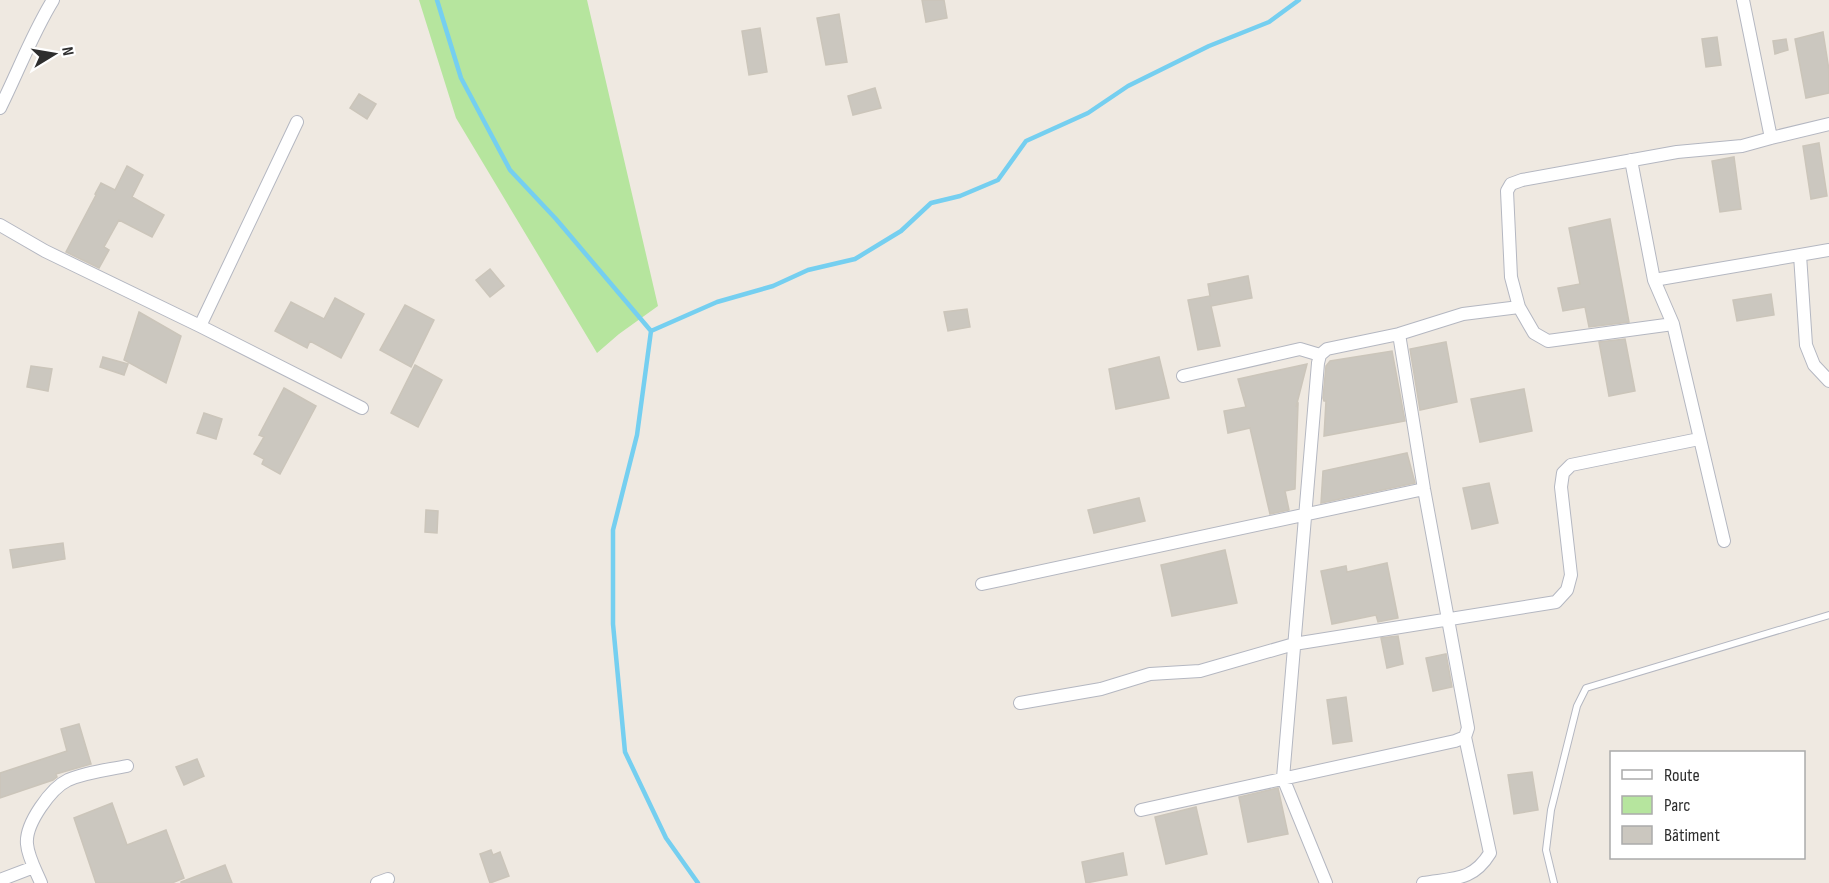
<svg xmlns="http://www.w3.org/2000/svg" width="1829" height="883" font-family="'Sofia Sans Condensed',sans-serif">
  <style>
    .green { fill: #b6e59e }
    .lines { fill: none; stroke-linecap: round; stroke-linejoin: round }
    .stream { stroke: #75cff0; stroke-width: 4.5 }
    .building { fill: #cbc7bf; stroke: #cbc5ba; stroke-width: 1.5 }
    .service-casing { stroke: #b4b7c1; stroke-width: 8 }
    .minor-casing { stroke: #b4b7c1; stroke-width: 14 }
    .service { stroke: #fff; stroke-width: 6 }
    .minor { stroke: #fff; stroke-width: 12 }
  </style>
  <rect width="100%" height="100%" fill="#efe9e1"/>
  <path class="green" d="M419,0h168l71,306 -39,28 -22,19 -141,-235z"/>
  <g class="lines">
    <path class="stream" d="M437,0l24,78 49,92 46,49 95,112 -14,104 -24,95v94l12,128 41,86 32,45
      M651,331l66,-29 56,-16 35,-16 47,-11 46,-28 30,-28 29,-7 38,-16 28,-39 62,-28 40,-27 81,-40 60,-24 30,-22"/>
  </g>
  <path class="building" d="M922,0h22l3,18 -21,4z
    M839,14l8,48 -21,3 -9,-47z
    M760,28l7,44 -18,3 -7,-44z
    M1823,32l6,38v23l-23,5 -11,-59z
    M1717,37l4,28 -15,2 -4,-28z
    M1786,39l2,11 -13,4 -2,-13z
    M875,88l6,20 -28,7 -5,-19z
    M359,94l17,10 -9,15 -17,-11z
    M1819,143l8,53 -16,3 -8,-53z
    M1734,157l7,52 -21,3 -8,-51z
    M127,166l16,9 -11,22 32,18 -12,22 -33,-17 -15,27 5,3 -10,18 -33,-16 30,-57 -1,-1 6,-11 14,7z
    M1610,219l19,103 -40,5 -4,-20 -22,4 -5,-23 22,-4 -11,-56z
    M490,269l14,17 -14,11 -14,-17z
    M1248,276l4,22 -41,8 9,40 -22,4 -10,-50 22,-4 -2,-12z
    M1771,294l3,21 -37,6 -4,-21z
    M335,298l29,16 -23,44 -31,-17 -3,7 -32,-17 16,-29 33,17z
    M405,305l29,15 -23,47 -31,-17z
    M967,309l3,18 -22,4 -4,-19z
    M139,312l42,24 -15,47 -42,-23z
    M1625,339l10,52 -26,5 -10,-54z
    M1446,342l11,60 -37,8 -10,-61z
    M1392,351l13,70 -81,15 2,-35h-2l-1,-3 3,-32 4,-5z
    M103,357l25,7 -4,11 -24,-8z
    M1159,357l10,41 -53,11 -7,-40z
    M1307,364l-11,43 2,-3 -3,85 -10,2 4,19 -19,4 -20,-86 -22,5 -4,-22 22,-4 -8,-28z
    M415,365l27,15 -24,47 -27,-14z
    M31,366l21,3 -4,22 -21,-4z
    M284,388l32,18 -36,68 -18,-10 2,-5 -10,-5 10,-17 -5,-2z
    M1524,389l8,42 -52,11 -9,-43z
    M204,413l18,6 -6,20 -19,-6z
    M1407,453l8,30 -94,20 2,-32z
    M1489,483l9,40 -26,6 -9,-41z
    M1139,498l6,23 -51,12 -6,-23z
    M426,510l12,1 -1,22 -12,-1z
    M63,543l2,16 -52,9 -3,-18z
    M1225,550l12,53 -65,13 -11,-51z
    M1387,563l11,55 -20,4 -2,-7 -44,9 -11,-53 25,-5 1,6z
    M1398,636l5,28 -16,4 -6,-30z
    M1446,654l6,33 -19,4 -7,-33z
    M1346,697l6,44 -19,3 -6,-44z
    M79,724l12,40 -35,10 1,3 -4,3 -53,18v-25l67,-22 -6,-22z
    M197,759l7,17 -20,9 -8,-18z
    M1532,772l6,38 -24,4 -6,-39z
    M1278,788l10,46 -40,8 -9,-45z
    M112,803l15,42 39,-15 18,48 -12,5h-76l-22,-65z
    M1196,807l11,47 -41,10 -11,-47z
    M491,850l2,5 7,-3 9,24 -19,7 -10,-29z
    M1123,853l4,22 -41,8 -4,-21z
    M225,865l7,18h-51v-1z"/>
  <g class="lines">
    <defs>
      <path id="service" d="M1554,883l-8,-33 5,-40 26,-104 9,-18 243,-73"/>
      <path id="minor" d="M1743,0l28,138
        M0,108c18,-36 32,-74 53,-108
        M1631,160l23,120
        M0,225l45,26 155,75 162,82
        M1800,255l6,90 8,20 15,16
        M1519,307l15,26 14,8 125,-17 -19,-44 175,-30
        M1673,324l51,217
        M200,326l97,-204
        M1183,376l117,-27 20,6
        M982,584l442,-95
        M1020,703l81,-14 49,-15 50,-3 94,-27 262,-42 11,-12 4,-15 -10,-88 2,-14 8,-8 128,-26
        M1141,810l314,-69 10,-4 3,-9 -44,-239 -25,-155
        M0,880l34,-13
        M41,883c-5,-12 -13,-26 -14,-39 -2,-20 24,-56 41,-64 19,-8 40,-10 59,-14
        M377,883l11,-4
        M1326,883l-43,-105 35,-415 2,-8 7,-6 72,-15 64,-20 56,-7 -8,-30 -4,-86 4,-7 11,-4 155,-28 65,-6 29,-8 58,-14
        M1423,883c31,-5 50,-2 67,-30l-25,-116"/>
    </defs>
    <use href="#service" class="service-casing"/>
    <use href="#minor" class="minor-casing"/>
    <use href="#service" class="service"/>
    <use href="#minor" class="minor"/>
  </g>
  <rect x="1610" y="751" width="195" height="108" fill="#ffffff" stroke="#ababab" stroke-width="1.5"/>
  <rect x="1622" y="770" width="30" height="9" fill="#ffffff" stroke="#ababab" stroke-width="1.5"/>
  <text x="1664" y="781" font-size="18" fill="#2e2e2e">Route</text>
  <rect x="1622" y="796" width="30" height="18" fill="#b6e59e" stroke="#ababab" stroke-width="1.5"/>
  <text x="1664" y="811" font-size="18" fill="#2e2e2e">Parc</text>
  <rect x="1622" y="826" width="30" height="18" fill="#cbc7bf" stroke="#ababab" stroke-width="1.5"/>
  <text x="1664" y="841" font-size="18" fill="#2e2e2e">Bâtiment</text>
  <g transform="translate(54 54) rotate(79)" stroke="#ffffff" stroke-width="4.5" paint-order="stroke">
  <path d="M0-4.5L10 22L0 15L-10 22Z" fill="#2e2e2e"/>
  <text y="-9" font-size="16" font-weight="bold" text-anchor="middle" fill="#2e2e2e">N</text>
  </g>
</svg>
